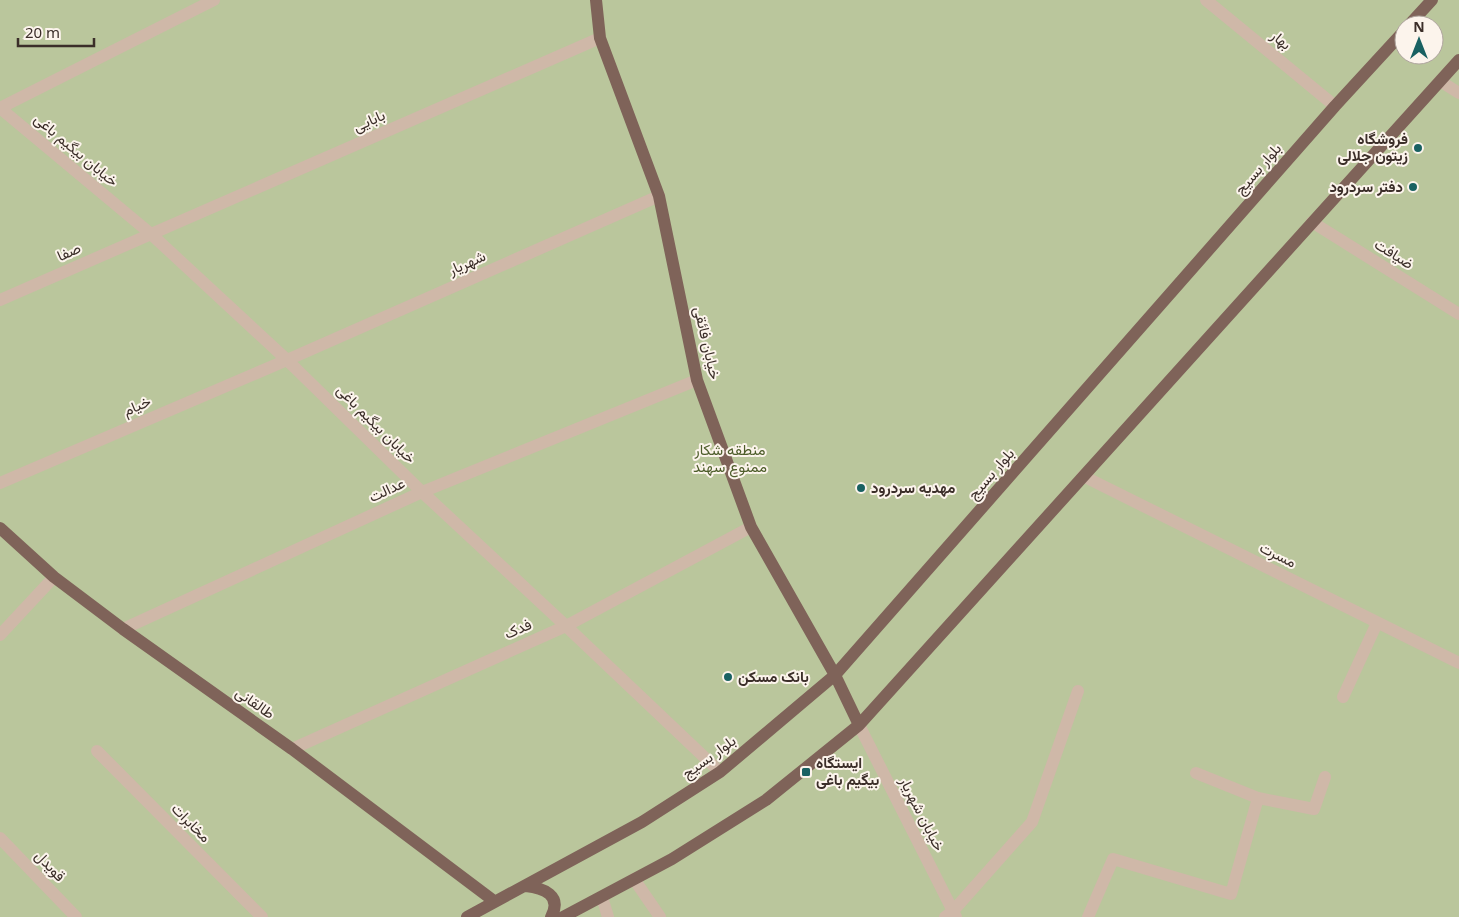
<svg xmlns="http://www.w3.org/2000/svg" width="1459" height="917" font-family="'Noto Sans',Vazirmatn,sans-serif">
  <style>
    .green { fill: #bac69c; fill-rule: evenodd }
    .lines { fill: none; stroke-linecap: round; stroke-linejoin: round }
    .minor { stroke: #cfb8a8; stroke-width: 12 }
    .major { stroke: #7f6359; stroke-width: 12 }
    .poi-dot { fill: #196162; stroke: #fcf4ec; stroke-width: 2 }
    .labels { text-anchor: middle; stroke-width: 4; stroke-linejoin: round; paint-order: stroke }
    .street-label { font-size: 15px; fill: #3b2e29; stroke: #fcf4ec }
    .poi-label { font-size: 15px; font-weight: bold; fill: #3b2e29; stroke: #fcf4ec; text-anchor: start }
    .park-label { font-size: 15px; fill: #4d5d2a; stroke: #fcf4ec }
  </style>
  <rect width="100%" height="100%" fill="#f5e9de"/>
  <path class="green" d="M0,0h1459v917h-1459zM1404,25h30v30h-30z"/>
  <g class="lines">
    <path class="minor" d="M1206,0l129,106
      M1440,81l19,12
      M0,108l151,126 136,126 135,132 144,134 154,146
      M0,108l214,-108
      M1312,222l147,92
      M0,300l600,-262
      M1083,476l376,187
      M0,483l287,-123 372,-164
      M123,629l299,-137 275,-112
      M0,635l54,-58
      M1343,697l34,-74
      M859,725l97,192
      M292,749l274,-123 185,-99
      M97,751l165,166
      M1196,773l62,25 56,11 11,-32
      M0,838l76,79
      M634,879l26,38
      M602,897l6,20
      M945,917l8,-6 79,-89 46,-131
      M1088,917l25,-58 118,35 27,-96"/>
    <path class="major" d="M596,0l4,38 59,158 38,184 54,147 84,148 24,50
      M1409,25l23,-25
      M0,528l54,49 69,52 169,120 202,152
      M526,886c17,2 37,9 25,31
      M467,917l175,-95 78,-50 115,-97 500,-569 69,-75
      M563,917l109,-58 94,-59 93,-75 600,-665"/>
  </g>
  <g class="poi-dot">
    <circle cx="1418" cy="148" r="5"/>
    <circle cx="1413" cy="187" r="5"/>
    <circle cx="861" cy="488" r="5"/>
    <circle cx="728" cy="677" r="5"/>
    <rect x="801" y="767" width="10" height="10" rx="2.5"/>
  </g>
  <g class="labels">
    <g class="street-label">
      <text transform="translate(1281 40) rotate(39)" y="5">بهار</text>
      <text transform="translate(369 121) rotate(-24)" y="5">بابایی</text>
      <text transform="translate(76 150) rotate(40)" y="5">خیابان بیگیم باغی</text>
      <text transform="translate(1258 169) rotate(-49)" y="5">بلوار بسیج</text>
      <text transform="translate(69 252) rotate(-24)" y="5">صفا</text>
      <text transform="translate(1394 254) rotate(32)" y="5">ضیافت</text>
      <text transform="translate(467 263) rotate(-24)" y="5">شهریار</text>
      <text transform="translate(707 343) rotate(77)" y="5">خیابان فائقی</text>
      <text transform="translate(137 406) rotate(-23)" y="5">خیام</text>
      <text transform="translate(376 424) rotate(45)" y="5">خیابان بیگیم باغی</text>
      <text transform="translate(991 474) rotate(-49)" y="5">بلوار بسیج</text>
      <text transform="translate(387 490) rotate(-25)" y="5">عدالت</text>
      <text transform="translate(1278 555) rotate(26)" y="5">مسرت</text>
      <text transform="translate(518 629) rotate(-24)" y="5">فدک</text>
      <text transform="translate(255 703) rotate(35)" y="5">طالقانی</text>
      <text transform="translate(709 757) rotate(-36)" y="5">بلوار بسیج</text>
      <text transform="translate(922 814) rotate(63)" y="5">خیابان شهریار</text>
      <text transform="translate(191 823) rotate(45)" y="5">مخابرات</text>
      <text transform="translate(50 866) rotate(46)" y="5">قویدل</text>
    </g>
    <g class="poi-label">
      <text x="1408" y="144" text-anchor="end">فروشگاه<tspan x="1408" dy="17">زیتون جلالی</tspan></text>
      <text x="1403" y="192" text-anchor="end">دفتر سردرود</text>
      <text x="871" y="493">مهدیه سردرود</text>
      <text x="738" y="682">بانک مسکن</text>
      <text x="816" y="768">ایستگاه<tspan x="816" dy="17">بیگیم باغی</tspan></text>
    </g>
    <g class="park-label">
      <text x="730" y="455">منطقه شکار<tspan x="730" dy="17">ممنوع سهند</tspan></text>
    </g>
  </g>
  <g transform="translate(1419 40)"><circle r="24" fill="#fcf4ec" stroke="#afa59e"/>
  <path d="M0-4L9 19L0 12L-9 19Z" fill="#196162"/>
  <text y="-8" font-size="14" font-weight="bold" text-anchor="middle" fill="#3b2e29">N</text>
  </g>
  <path d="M18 38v8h76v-8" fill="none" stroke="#3b2e29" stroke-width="2.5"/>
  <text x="25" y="38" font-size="15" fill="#3b2e29" stroke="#fcf4ec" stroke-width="4" paint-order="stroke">20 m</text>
</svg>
